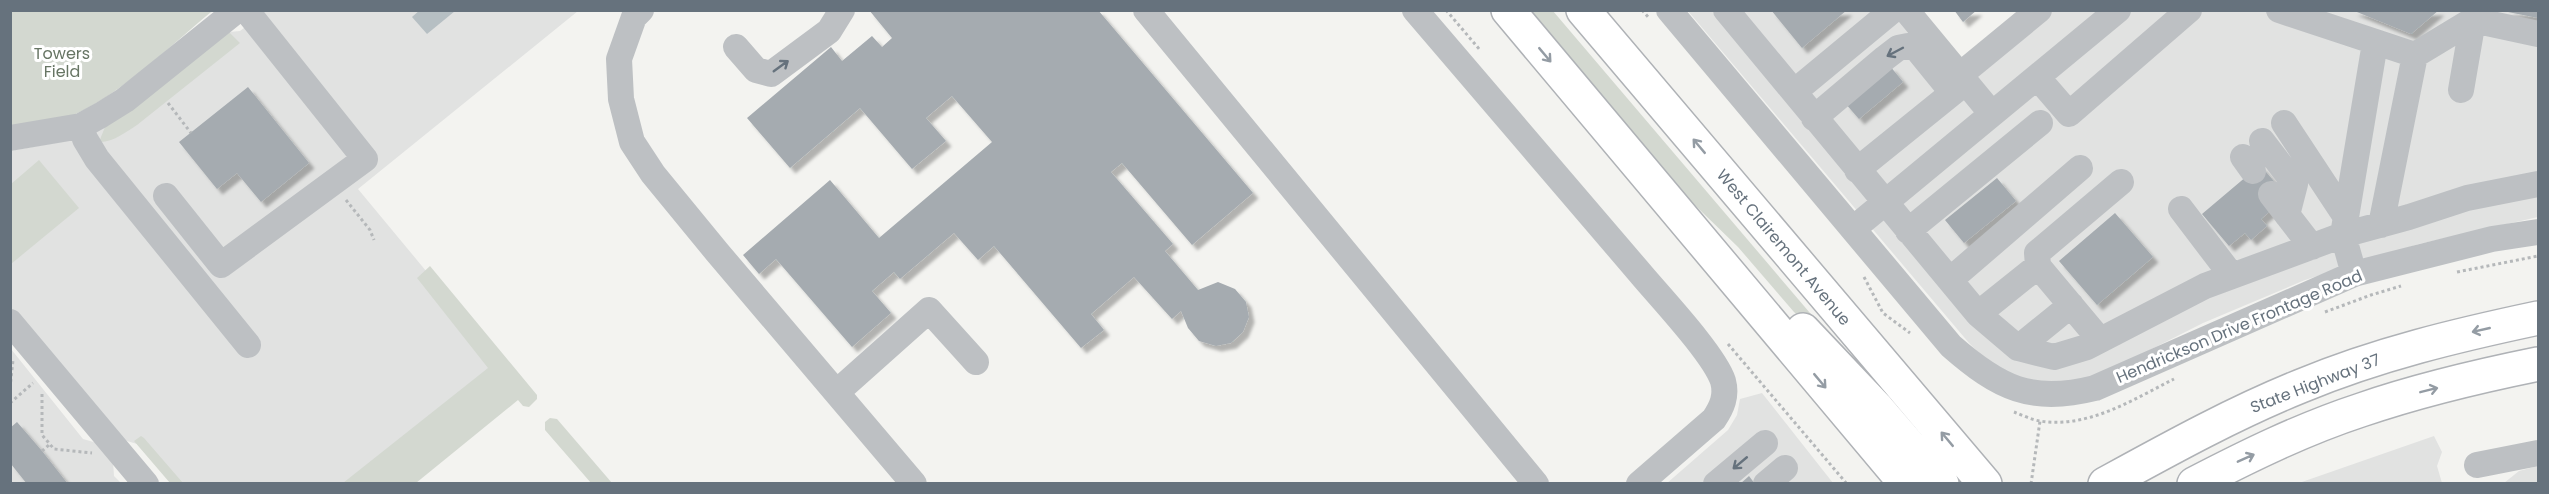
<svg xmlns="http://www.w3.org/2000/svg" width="2549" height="494" font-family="Poppins,sans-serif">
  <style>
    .built { fill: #e1e2e1 }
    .green { fill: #d3d8d0 }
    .water { fill: #b6bfc3 }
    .building { fill: #a5abb0; filter: url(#shadow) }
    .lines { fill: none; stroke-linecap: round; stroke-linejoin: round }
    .major-casing { stroke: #afb2b6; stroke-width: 36 }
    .path { stroke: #b5b8ba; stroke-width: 3; stroke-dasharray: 3 3; stroke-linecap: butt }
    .minor { stroke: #bdc0c3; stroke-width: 26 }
    .major { stroke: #fff; stroke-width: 33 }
    .oneway { stroke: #66727d }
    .oneway2 { stroke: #949ca4 }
    .labels { text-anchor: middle; stroke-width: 6; stroke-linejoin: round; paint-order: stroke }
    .park-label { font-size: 16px; fill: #677564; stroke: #fff }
    .street-label { font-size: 16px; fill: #66727d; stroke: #fff }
  </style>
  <defs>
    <filter id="shadow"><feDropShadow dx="5.5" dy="5.5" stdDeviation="1.5" flood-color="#0004"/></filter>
  </defs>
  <rect width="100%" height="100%" fill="#f3f3f0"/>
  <path class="built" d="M257,11h321l-220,178 161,194 -124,100h-224l-34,-39 -20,-6 -106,-128 -1,-159 72,-13 147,-106 11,-1 21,-16z
    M1688,11h207l61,71 86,-71h496v206l-119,27 -114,36 -102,43 -71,36 -56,24 -48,-2 -17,-7 -28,-17 -14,-14z
    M10,339l1,10 72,90 14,4 16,19 1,14 7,7h-110z
    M1762,393l71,90 -167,1 62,-54 9,-15 3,-16z
    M2434,436l8,16 -5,14 5,17h-143z
    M2538,466v17h-34l15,-12z"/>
  <path class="green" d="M210,10l1,2c-46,38 -101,94 -159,111 -13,3 -28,4 -41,6l-1,-118z
    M1526,11h27l280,329 -5,4 -34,-32 -56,-65 -70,-68z
    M229,32l11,11 -103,82c-11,7 -25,18 -38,17l6,-15z
    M39,160l40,48 -68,56v-80z
    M430,266l107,129v4l-8,8 -6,-1 -5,-6 -102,83h-73l145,-115 -71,-90z
    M550,418l7,1 55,64h-21l-46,-53v-8z
    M141,436l3,2 39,45h-13l-36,-42z"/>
  <path class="water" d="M420,10h35v1l-28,23 -15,-17z"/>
  <path class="building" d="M869,10h229l155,183 -61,52 -70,-82 -11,9 62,72 -8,7 33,39 20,-8 17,7 11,13 3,15 -6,15 -12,11 -15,3 -17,-5 -11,-13 -7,-17 -9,8 -38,-42 -43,37 13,16 -23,18 -87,-102 -16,14 -24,-27 -54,46 -6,-7 -22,19 19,22 -39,34 -76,-88 -17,15 -16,-19 87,-75 49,58 113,-96 -40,-46 -26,22 20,23 -34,28 -52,-61 -70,60 -43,-50 84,-71 11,14 30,-25 10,11 10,-9z
    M1771,10h76l-45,38z
    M1954,10h23l-14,12z
    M2352,10h87l-28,24z
    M2508,10h30v8l-30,-6z
    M1890,66l13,16 -44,37 -14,-16z
    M248,87l61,76 -48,39 -24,-29 -20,16 -38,-47z
    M2260,165l19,22 -4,20 -14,12 6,7 -16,14 -6,-7 -16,13 -27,-32z
    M1997,178l19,23 -52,42 -19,-23z
    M2115,213l38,44 -56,48 -38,-44z
    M17,422l25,29 26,33h-41l-16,-20 -1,-36z
    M1749,476l6,8h-15z"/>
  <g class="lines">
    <defs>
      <path id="major" d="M1508,10l398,474
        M1583,10l402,474
        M1803,330l73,77 66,77
        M2105,484c64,-35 129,-71 196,-98 77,-32 157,-51 237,-68
        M2194,484c54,-28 109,-55 167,-74 58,-20 118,-34 177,-46"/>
    </defs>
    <use href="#major" class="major-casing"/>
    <path class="path" d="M1446,10l34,40
      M1642,10l7,8
      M168,103l23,30
      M346,200l24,30 4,10
      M2457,272l81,-16
      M1864,277l19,36 27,20
      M2325,312l46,-17 30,-9
      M1728,344l119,140
      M10,388l3,-28
      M42,394v41l12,14 38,4
      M10,403l23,-20
      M2014,412c8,3 18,8 26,9 48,8 94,-22 134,-42
      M42,451l8,-7
      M10,464h1
      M2031,484l9,-63"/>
    <path class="minor" d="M641,10l-7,7 -15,42 2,40 11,43 21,32 64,78 197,232
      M1146,10l390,474
      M1415,10c75,88 150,176 225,263 20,24 74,81 83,108 4,15 -1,26 -9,38l-75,65
      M1669,10l282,336c48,42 80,58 144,42l259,-114 138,-35 46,-7
      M1726,10l252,304 40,34 36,9 33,-10 118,-61 138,-51 66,-18 58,-19 71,-14
      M1906,10l86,104
      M2279,10l136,45 58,-35 65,14
      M736,47l20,23 15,4 58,-43 13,-21
      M1960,75l79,-65
      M2037,77l32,37 120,-104
      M2461,90l12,-70
      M1794,92l99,-82
      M1814,118l71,-60 13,-10 10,-2 9,3 35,43
      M2284,123l62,94
      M81,126l4,13 12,20 151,186
      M10,138l71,-12 20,-11 24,-15 112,-90
      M2262,141l33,43 -8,31
      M2243,157l10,14
      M1857,170l109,-88
      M2271,194l41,53
      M166,196l55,69 144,-106 -119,-149
      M2181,209l51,67
      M2381,225l34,-170
      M1853,229l265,-219
      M1908,231l132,-108
      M2038,266l62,74
      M2354,274l-11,-39 32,-192
      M1950,280l130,-112
      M1978,314l60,-48 -1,-13 84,-71
      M10,322l136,162
      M2018,348l53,-43
      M837,392l92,-82 47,52
      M2477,465l61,-12
      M1716,484l49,-41
      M1766,484l19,-16"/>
    <use href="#major" class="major"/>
  </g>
  <defs><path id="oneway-shaft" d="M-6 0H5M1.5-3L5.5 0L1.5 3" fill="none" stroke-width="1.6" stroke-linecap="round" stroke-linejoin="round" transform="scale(1.5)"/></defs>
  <g class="oneway">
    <use href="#oneway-shaft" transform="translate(1895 52) rotate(152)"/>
    <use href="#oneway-shaft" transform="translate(781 66) rotate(-36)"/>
    <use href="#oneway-shaft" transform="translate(1740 463) rotate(140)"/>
  </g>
  <g class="oneway2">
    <use href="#oneway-shaft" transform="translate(1545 55) rotate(50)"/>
    <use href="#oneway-shaft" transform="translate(1699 146) rotate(-130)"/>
    <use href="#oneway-shaft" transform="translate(2481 330) rotate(167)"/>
    <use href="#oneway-shaft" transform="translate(1820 381) rotate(50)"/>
    <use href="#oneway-shaft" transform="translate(2429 390) rotate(-14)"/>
    <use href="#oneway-shaft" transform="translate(1947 439) rotate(-130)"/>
    <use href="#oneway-shaft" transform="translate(2246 458) rotate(-24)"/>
  </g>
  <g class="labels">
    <g class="park-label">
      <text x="62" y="59">Towers<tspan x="62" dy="18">Field</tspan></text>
    </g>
    <g class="street-label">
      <text transform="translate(1784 247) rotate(50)" y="6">West Clairemont Avenue</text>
      <text transform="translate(2239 326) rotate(-23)" y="6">Hendrickson Drive Frontage Road</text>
      <text transform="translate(2315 383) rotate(-21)" y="6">State Highway 37</text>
    </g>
  </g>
  <rect width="2549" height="494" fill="none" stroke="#66727d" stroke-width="24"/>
</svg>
